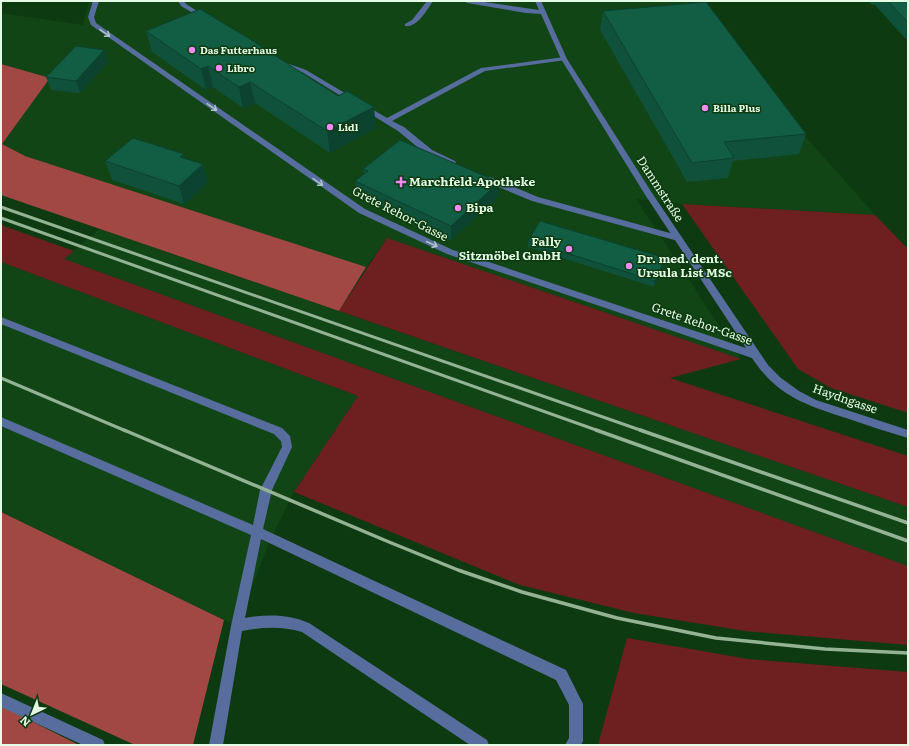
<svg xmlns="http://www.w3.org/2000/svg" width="909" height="746" font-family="Literata,serif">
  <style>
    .built { fill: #114516 }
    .green { fill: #6e201f }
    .forest { fill: #a14844 }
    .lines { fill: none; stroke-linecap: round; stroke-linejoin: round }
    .service { fill: #576d9d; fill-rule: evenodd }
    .minor { fill: #576d9d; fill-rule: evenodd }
    .rail-far1 { stroke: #93b394; stroke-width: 3 }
    .rail { stroke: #93b394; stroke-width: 3.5 }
    .wall { fill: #0f513a }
    .shaded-wall { fill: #0c4230 }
    .building { fill: #115e44; stroke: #0c4230 }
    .oneway { stroke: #acc3c7 }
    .poi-dot { fill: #ef8bf6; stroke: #0d3a11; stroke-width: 1.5 }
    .labels { text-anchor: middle; stroke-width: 3; stroke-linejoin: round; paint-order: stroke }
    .far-poi-label { font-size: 10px; font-weight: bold; fill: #e4fce3; stroke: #0d3a11; text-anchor: start }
    .poi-label { font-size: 12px; font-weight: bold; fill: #e4fce3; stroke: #0d3a11; text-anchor: start }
    .street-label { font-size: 12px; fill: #e4fce3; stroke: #0d3a11 }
  </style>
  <rect width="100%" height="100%" fill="#0d3a11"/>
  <path class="built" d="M89,1h612l72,99 102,115 -193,-11 -46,-5 105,160 -354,-121 -21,29 -341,-111 -23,-12 48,-66 -49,-14v-51l82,12z
    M99,229l809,278v59l-844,-307z
    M1,262l357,134 -64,96 -23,46 -34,88 -236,-114z"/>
  <path class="green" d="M682,204l193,11 33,34v164l-77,-25 -33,-19z
    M1,225l73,26 -10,8 844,307v79l-163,-14 -111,-18 -114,-28 -226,-93 64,-96 -357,-134z
    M387,238l354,121 -71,19 238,78v51l-569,-196z
    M627,638l121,21 160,13v73h-310z"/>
  <path class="forest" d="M1,64l49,14 -48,66 23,12 341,111 -27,44 -338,-116z
    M1,512l223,108 -31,125h-58l-134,-61z
    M1,706l78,39h-78z"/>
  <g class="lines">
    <path class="service" d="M178,1h6l2,3 22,14 -5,1 -22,-13z
      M427,1h6c-6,9 -16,27 -28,25v-2l7,-4z
      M564,57l2,1v2l-81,11 -93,50 12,6 28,23 23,11 1,2 -4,2 -26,-11 -28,-23 -96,-59 -24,-9 3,-2 25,9 81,48 94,-50z
      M484,177h6l48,20 143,39 1,2 -4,3 -146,-40 -48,-20z
      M1,317l281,111 8,8 2,11 -20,43 -9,39 303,141 17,34v37l-2,4h-16l4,-7v-33l-13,-25 -295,-141 -16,79c22,-4 43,-4 64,5l178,117 2,5h-19l-168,-113c-21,-6 -39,-5 -60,-1l-19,114h-14l22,-119 20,-91 -250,-109v-9l252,108 7,-35 22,-43 -1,-6 -7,-7 -273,-110z"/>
    <path class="minor" d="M93,1h6l-5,16 2,6 269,186 88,41 293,98 -102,-155 -83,-134 -20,-45 -15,-1 -59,-10 -3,-2h14l61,9 -4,-9h6l26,58 85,134 116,172 13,13 18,13 17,9 92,30v8c-21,-6 -41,-13 -62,-20 -40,-13 -69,-22 -94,-60l-305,-104 -88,-41 -268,-188 -3,-8z
      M1,693l102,47 2,5h-22l-82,-38z"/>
    <path class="rail-far1" d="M1,207l642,224
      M1,218l598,213
      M1,378l125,53"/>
    <path class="rail" d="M124,430l265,112 69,28 64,22 95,26 99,20 109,11 83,4
      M596,430l312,111
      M640,430l268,93"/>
  </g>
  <path class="wall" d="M868,1h40v40l-5,-5 -28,-31h-3z
    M603,11l203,123 -7,20 -66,7 -5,17 -41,4 -87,-152z
    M146,31l112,14 118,83 -46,25 -75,-50 -12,5 -30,-21 -7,3 -54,-38z
    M104,50l4,12 -28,31 -29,-3 -5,-13z
    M185,159l18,5 5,19 -24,21 -72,-24 -7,-19z
    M363,169l135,28 -47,43 -95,-45 -1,-14 9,-7z
    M528,241l136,24 -10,22 -126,-40z"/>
  <path class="shaded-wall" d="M104,50l4,12 -28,31 -4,-12z
    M208,66l5,21 -7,3 -5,-21z
    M250,82l5,21 -12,5 -4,-21z
    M374,107l2,21 -46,25 -3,-22z
    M184,154l5,19 -9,-16z
    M203,164l5,19 -24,21 -5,-18z
    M499,182l-1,15 -47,43v-14z
    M665,258l-1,7 -10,22 1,-6z"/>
  <path class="building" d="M888,1h20v22z
    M706,2l100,132 -82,8 10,16 -42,5 -89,-152z
    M200,9l58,35h-1l81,52 9,-5 27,16 -47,24 -77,-49 -11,5 -31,-21 -7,3 -55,-38z
    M76,46l28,4 -28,31 -30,-4z
    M133,138l51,16 -4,3 23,7 -24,22 -74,-25z
    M400,140l99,42 -48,44 -96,-45 13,-10 -5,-2z
    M540,221l125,37 -10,23 -127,-40z"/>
  <defs><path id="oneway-shaft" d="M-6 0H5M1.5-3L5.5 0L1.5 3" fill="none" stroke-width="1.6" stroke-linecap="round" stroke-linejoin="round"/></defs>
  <g class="oneway">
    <use href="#oneway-shaft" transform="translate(105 33) rotate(35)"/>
    <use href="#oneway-shaft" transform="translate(212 107) rotate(35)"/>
    <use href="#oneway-shaft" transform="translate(318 182) rotate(35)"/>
    <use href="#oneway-shaft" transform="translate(432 244) rotate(25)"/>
  </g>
  <g class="poi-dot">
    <circle cx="192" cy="50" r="4"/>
    <circle cx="219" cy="68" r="4"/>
    <circle cx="705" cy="108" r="4"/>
    <circle cx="330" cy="127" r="4"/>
    <path d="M399 176h4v4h4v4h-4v4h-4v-4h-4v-4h4z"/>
    <circle cx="458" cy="208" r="4"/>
    <circle cx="569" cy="249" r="4"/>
    <circle cx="629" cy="266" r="4"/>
  </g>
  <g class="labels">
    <g class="far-poi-label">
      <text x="200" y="54">Das Futterhaus</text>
      <text x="227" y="72">Libro</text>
      <text x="713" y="112">Billa Plus</text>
      <text x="338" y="131">Lidl</text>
    </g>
    <g class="poi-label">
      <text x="409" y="186">Marchfeld-Apotheke</text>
      <text x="466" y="212">Bipa</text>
      <text x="561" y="246" text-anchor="end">Fally<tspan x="561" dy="14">Sitzmöbel GmbH</tspan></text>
      <text x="637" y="263">Dr. med. dent.<tspan x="637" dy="14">Ursula List MSc</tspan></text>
    </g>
    <g class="street-label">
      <text transform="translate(660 189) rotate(57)" y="4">Dammstraße</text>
      <text transform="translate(400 214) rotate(27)" y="4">Grete Rehor-Gasse</text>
      <text transform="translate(702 324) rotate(19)" y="4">Grete Rehor-Gasse</text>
      <text transform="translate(845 399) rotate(19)" y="4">Haydngasse</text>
    </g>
  </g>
  <rect width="909" height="746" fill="none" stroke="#e4fce3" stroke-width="4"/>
  <g transform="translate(32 714) rotate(223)" stroke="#0d3a11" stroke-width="3" paint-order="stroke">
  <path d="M0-3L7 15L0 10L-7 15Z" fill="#e4fce3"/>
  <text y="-6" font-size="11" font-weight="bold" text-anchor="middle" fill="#e4fce3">N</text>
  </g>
</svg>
